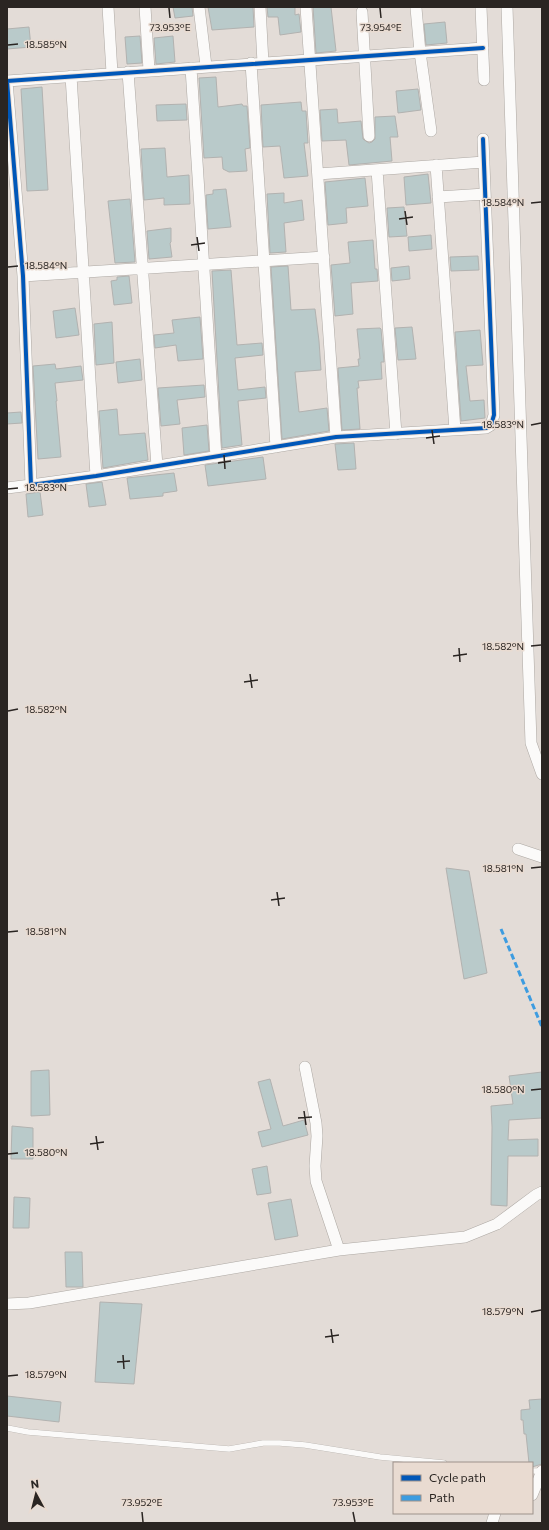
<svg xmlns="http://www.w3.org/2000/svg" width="549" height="1530" font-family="Commissioner,sans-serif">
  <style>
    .building { fill: #b9caca; stroke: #b2b2b0 }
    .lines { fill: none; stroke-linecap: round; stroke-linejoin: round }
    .lane-casing { stroke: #ada8a3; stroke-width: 6 }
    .street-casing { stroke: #ada8a3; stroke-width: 12 }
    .lane { stroke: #fbfaf9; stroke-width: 5.5 }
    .street { stroke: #fbfaf9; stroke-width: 11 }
    .quiet { stroke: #3d9ce0; stroke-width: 3; stroke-dasharray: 6 3; stroke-linecap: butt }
    .cycleway-casing { stroke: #e9dbd1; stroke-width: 6 }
    .cycleway { stroke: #0057b8; stroke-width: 4 }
    .ticks { fill: none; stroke: #2a2522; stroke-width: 1.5 }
    .ticks-label { font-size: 10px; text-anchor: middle; fill: #2a2522; stroke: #e9dbd1; stroke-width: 3; stroke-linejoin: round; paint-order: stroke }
  </style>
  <rect width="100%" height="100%" fill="#e3dcd7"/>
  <path class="building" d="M173,7h19l1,9 -18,2z
    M208,7h45l1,20 -42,3z
    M267,7h28v8l4,-1 2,18 -21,3 -2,-18h-10z
    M313,7h18l5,44 -20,2z
    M445,22l2,21 -21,2 -2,-21z
    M29,27l2,20 -24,2v-20z
    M140,36l2,27 -15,1 -2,-27z
    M173,36l2,26 -19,2 -2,-26z
    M216,77l2,30 24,-3 1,2h4l3,42 -5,1 2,22 -18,1 -6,-3 -1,-12 -18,1 -5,-80z
    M42,87l6,103 -21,1 -6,-102z
    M418,89l3,21 -23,3 -2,-22z
    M301,102l1,9h4l2,32h-4l4,33 -24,2 -4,-32 -17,1 -2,-42z
    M186,104l1,16 -30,1 -1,-16z
    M337,109l1,14 23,-2 2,18 6,4 3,-1 3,-3v-22l20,-1 3,21h-8l2,24 -43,4 -3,-25 -24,1 -2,-31z
    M165,148l2,29 22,-2 1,29 -26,1v-7l-20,2 -3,-51z
    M428,174l3,29 -25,2 -2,-28z
    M365,178l3,28 -22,2 1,15 -19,2 -3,-43z
    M226,189l5,38 -23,2 -2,-34 7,-1v-4z
    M284,193v10l18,-3 2,20 -20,3 2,29 -16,1 -3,-59z
    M130,199l5,63 -20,1 -7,-62z
    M404,207l3,29 -18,1 -2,-29z
    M171,228v14l-1,1 2,14 -23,2 -2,-28z
    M431,235l1,14 -23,2 -1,-14z
    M373,240l2,29h2l1,12 -27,2 2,31 -18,2 -4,-51 19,-2 -2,-21z
    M478,256l1,14 -28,1 -1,-14z
    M288,266l3,44 24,-1 4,32 2,29 -26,2 4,40 28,-4 2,23 -47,8 -11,-172z
    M409,266l1,13 -18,2 -1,-13z
    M231,270l6,75 25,-2 1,12 -28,3 3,32 27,-3 1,11 -28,3 4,44 -20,3 -10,-177z
    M129,276l3,27 -18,2 -3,-24 6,-1v-3z
    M75,308l4,27 -23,3 -3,-27z
    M200,317l3,42 -25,2 -2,-16 -21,3 -1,-13 20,-2 -2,-13z
    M112,322l2,41 -18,2 -2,-41z
    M412,327l4,32 -18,1 -3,-32z
    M380,328l1,1 3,33h-3l1,17 -24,2 1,7h-2l3,41 -18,1 -4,-62 21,-2 -1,-7h2l-3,-30z
    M480,330l3,35 -17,1 4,35 14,-1 1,18 -24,3 -6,-89z
    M140,359l2,21 -24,3 -2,-21z
    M55,364l1,5 25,-3 2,14 -28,3 2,18h-1l5,56 -23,2 -5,-93z
    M204,385l1,12 -28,3 3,24 -19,2 -3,-38z
    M117,409l2,26 26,-2 3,27 -45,8 -4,-57z
    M21,412l1,11 -15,1v-11z
    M207,425l2,26 -25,4 -2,-27z
    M354,443l2,26 -18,1 -3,-26z
    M263,457l3,22 -58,7 -3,-21z
    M174,473l3,18 -14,2v3l-33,3 -3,-21z
    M102,482l4,23 -17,2 -3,-23z
    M40,492l3,23 -15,2 -2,-23z
    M446,868l23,3 18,102 -23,6z
    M49,1070l1,45 -19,1v-45z
    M542,1072v46l-33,2 -1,20 30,-1v17h-30l-1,50 -16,-1 1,-78 -1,-21 22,-2 -4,-28z
    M270,1079l13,47 21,-6 4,15 -46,12 -4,-15 13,-3 -13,-47z
    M12,1126l21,2v31h-22z
    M267,1166l4,27 -14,2 -5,-26z
    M14,1197l16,1 -1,30h-16z
    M291,1199l7,37 -23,4 -7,-37z
    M65,1252h17l1,35h-17z
    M100,1302l42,2 -8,80 -39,-2z
    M7,1396l54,6 -2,20 -52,-6z
    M542,1399v65l-10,3v-4h-3l-3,-29h-2l-1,-14h-2v-10l9,-1 -1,-9z"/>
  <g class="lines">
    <defs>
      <path id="lane" d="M7,1428l21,4 201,17 34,-6h17l25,2 75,12 64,6
        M532,1471h9"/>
      <path id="street" d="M108,7l4,66
        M145,7l4,63
        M199,7l7,59
        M260,7l3,56
        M306,7l30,430
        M481,7l3,73
        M507,7l24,736 11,31
        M416,8l4,44 11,79
        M362,12l7,124
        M251,63l25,384
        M191,68l25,389
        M128,72l29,394
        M71,76l25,400
        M483,139l11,276 -3,10 -5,3 -150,9 -240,39 -65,9 -8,-209 -16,-195 476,-33
        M436,165l19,265
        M377,170l19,264
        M318,174l166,-12
        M438,197l47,-3
        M23,276l301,-19
        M7,488l24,-3
        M518,849l24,8
        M305,1067l11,56 1,13 -2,30 1,15 23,69
        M7,1304l22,-1 310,-53 126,-13 32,-13 39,-29 6,-3
        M532,1495l10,-24
        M492,1523l3,-10"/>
    </defs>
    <use href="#lane" class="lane-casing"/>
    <use href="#street" class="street-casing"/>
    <use href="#lane" class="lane"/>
    <use href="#street" class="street"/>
    <path class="quiet" d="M501,929l41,98"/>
    <defs>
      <path id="cycleway" d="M483,139l11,276 -3,10 -5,3 -150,9 -240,39 -65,9 -8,-209 -16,-195 476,-33"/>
    </defs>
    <use href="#cycleway" class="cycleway-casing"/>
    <use href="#cycleway" class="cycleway"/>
  </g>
  <path class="ticks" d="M169,8l1,10M380,8l1,10M8,45l10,-1M531,203l10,-1M405,211l2,14M399,219l14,-2M197,237l2,14M191,245l14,-2M8,267l10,-1M531,425l10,-2M432,430l2,14M426,438l14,-2M224,455l1,14M218,463l13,-2M8,489l10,-1M531,646l10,-1M459,648l1,14M453,656l14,-2M250,674l2,14M244,682l14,-2M8,711l10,-2M531,868l10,-1M277,892l2,14M271,900l14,-2M8,932l10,-1M531,1090l10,-1M304,1111l2,14M298,1118l14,-1M96,1136l2,14M90,1144l14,-2M8,1154l10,-1M531,1312l10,-2M331,1329l2,14M325,1337l14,-2M123,1355l1,14M117,1362l13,-1M8,1376l10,-1M142,1512l1,10M353,1512l2,10"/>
  <g class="ticks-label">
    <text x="170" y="31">73.953°E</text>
    <text x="381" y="31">73.954°E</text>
    <text x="46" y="48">18.585°N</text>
    <text x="503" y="206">18.584°N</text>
    <text x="46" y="269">18.584°N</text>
    <text x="503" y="428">18.583°N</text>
    <text x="46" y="491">18.583°N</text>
    <text x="503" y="650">18.582°N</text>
    <text x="46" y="713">18.582°N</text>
    <text x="503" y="872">18.581°N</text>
    <text x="46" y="935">18.581°N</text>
    <text x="503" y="1093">18.580°N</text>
    <text x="46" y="1156">18.580°N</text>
    <text x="503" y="1315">18.579°N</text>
    <text x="46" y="1378">18.579°N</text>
    <text x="142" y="1506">73.952°E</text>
    <text x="353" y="1506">73.953°E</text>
  </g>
  <rect width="549" height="1530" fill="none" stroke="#2a2522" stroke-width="16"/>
  <rect x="393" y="1462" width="140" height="52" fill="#e9dbd1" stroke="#9d928b"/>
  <rect x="401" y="1475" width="20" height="6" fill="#0057b8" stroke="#9d928b"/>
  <text x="429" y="1482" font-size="12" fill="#2a2522">Cycle path</text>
  <rect x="401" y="1495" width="20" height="6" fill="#3d9ce0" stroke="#9d928b"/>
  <text x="429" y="1502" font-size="12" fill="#2a2522">Path</text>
  <g transform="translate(36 1494) rotate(353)" stroke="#e9dbd1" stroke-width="3" paint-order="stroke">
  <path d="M0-3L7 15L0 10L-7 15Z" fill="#2a2522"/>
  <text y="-6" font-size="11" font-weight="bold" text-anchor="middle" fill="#2a2522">N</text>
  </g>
</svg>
